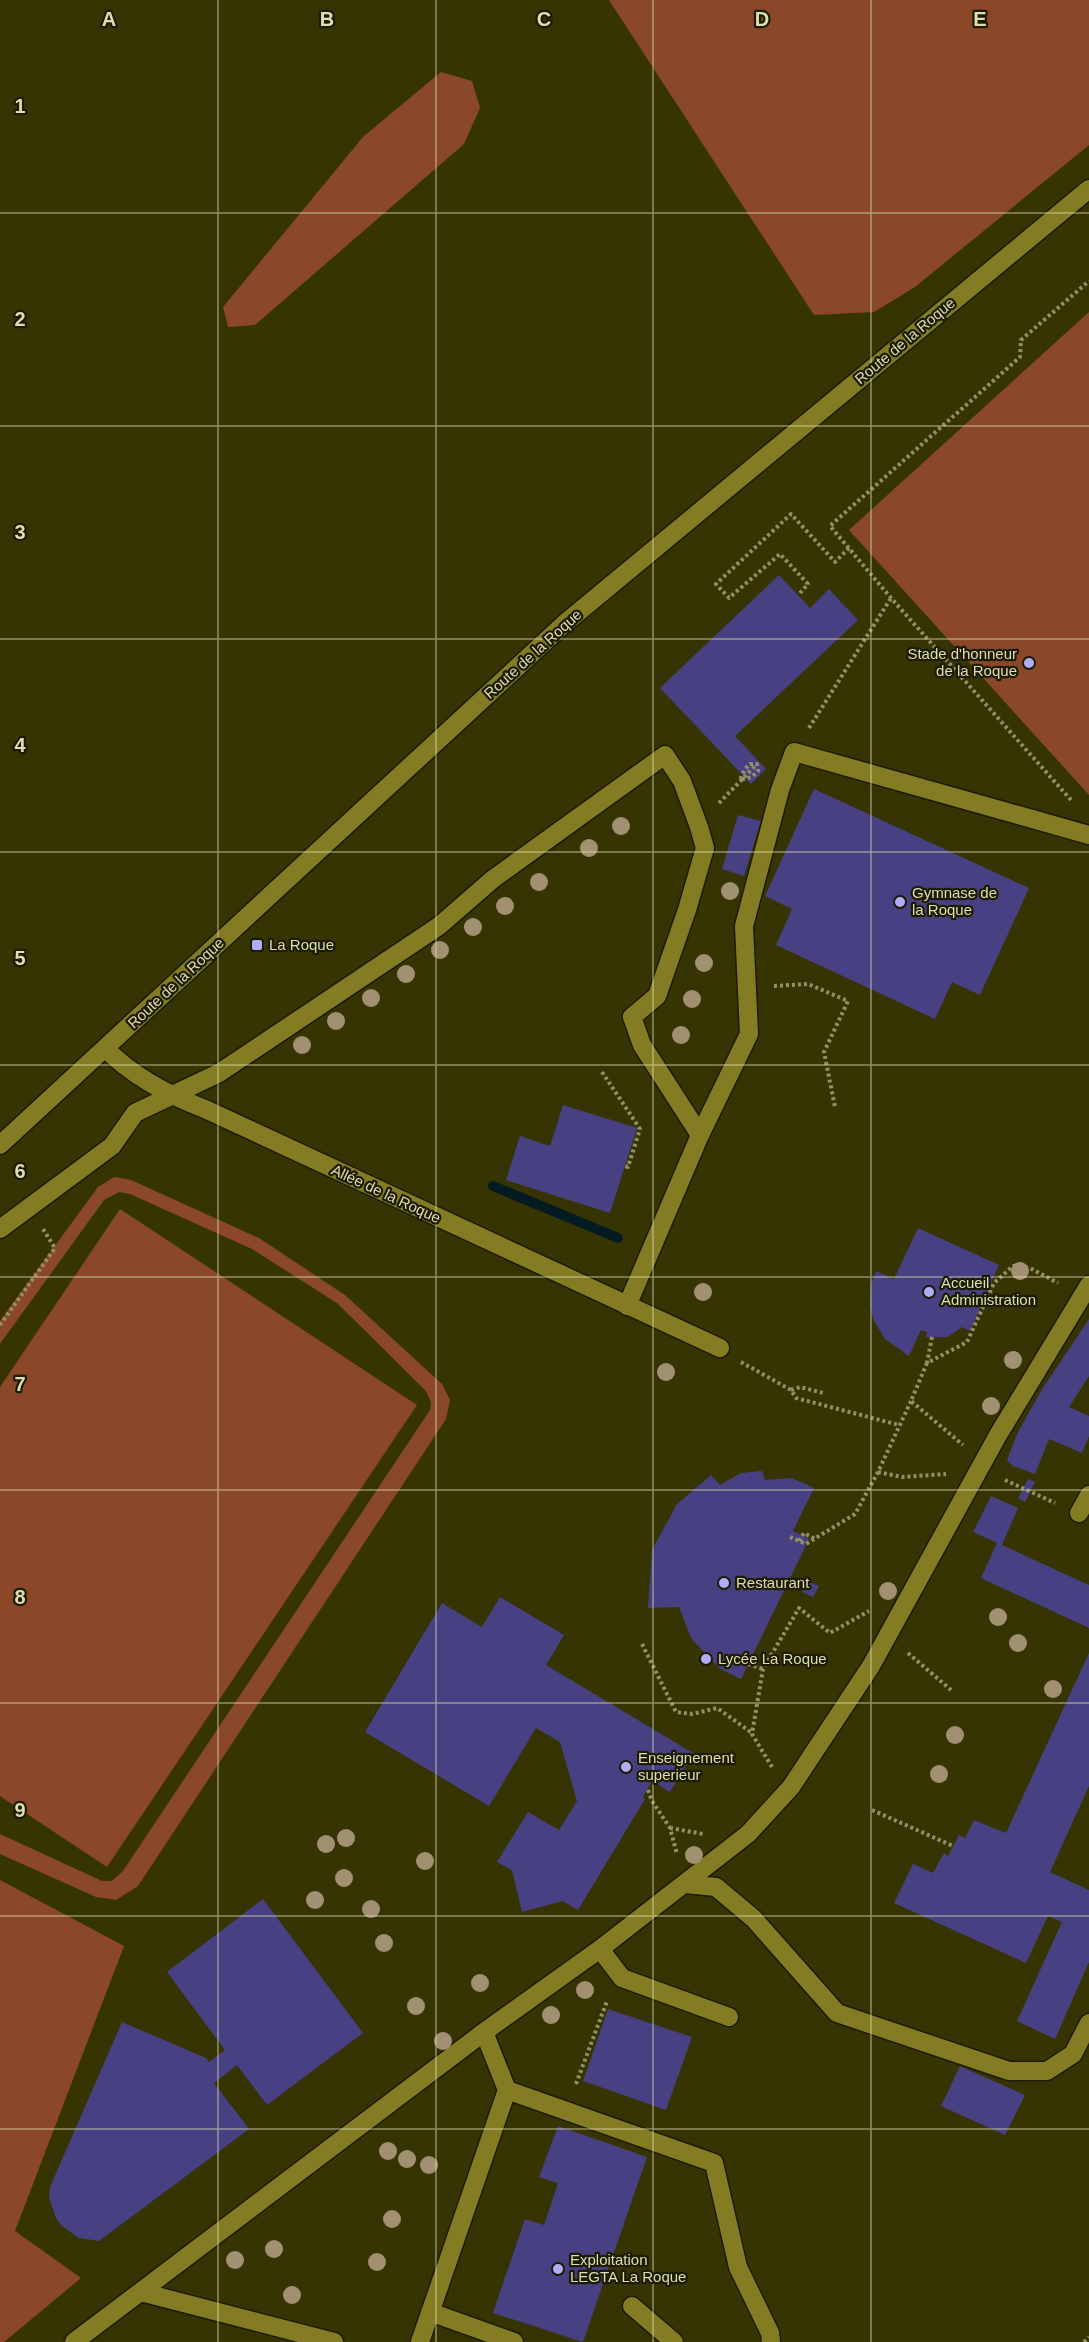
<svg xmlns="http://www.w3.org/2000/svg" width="1089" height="2342" font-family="Helvetica,sans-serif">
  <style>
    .green { fill: #8a4828 }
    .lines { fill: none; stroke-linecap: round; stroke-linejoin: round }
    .stream { stroke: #051b23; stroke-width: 10 }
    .building { fill: #474183 }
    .lane-casing { stroke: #1d1b02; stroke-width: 21 }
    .street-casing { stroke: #1d1b02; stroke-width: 21 }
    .path { stroke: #939164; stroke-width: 4; stroke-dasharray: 3 3; stroke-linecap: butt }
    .lane { stroke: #837c23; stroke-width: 18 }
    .street { stroke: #837c23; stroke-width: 18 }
    .tree { fill: #a29073 }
    .grid { fill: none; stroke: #dfddb4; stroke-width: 1.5; stroke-opacity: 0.55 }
    .poi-dot { fill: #b0aefa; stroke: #1d1b02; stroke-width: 2 }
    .labels { text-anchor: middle; stroke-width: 4.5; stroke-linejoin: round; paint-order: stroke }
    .street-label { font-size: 15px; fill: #dfddb4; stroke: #1d1b02 }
    .poi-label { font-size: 15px; fill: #dfddb4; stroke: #1d1b02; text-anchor: start }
    .grid-label { font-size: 20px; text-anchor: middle; font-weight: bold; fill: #dfddb4; stroke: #1d1b02; stroke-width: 4.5; stroke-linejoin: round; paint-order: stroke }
  </style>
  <rect width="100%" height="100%" fill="#373404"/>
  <path class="green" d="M609,0h480v145l-174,142 -41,25 -60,3z
    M441,72l31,9 8,27 -16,36 -209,181 -27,2 -5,-20 140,-170z
    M1089,312v483l-240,-265z
    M114,1177l17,3 128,58 86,57 97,89 8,16 -4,19 -308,467 -22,14 -20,-3 -96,-43v-20l102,47h10l11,-10 307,-461 1,-8 -5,-11 -89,-88 -85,-54 -122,-55 -11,-2 -15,8 -104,144v-23l98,-134z
    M120,1209l297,196 -310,462 -107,-71v-409z
    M0,1880l124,66 -109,285 66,47 -77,64h-4z"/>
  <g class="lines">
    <path class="stream" d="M493,1186l125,52"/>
  </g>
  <path class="building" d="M779,575l31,33 19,-19 29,31 -123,116 31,33 -15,15 -91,-96z
    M814,789l215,99 -49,107 -28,-13 -17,37 -159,-74 16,-36 -27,-13z
    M738,815l23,6 -17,55 -22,-7z
    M563,1105l74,23 -27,85 -104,-33 14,-44 30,10z
    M918,1228l81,37 -29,66 -8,-4 -14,10h-22l1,-5 -6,-2 -12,26 -24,-17 -11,-18 -4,-14 1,-23 5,-13 18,8z
    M1089,1319v57l-20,31 20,9v20l-7,17 -33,-14 -14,35 -22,-8 -6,-6 10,-26 24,-43z
    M762,1471l3,9 27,-2 22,10 -21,43 16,8 -68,140 -21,-10 -29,-31 -12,-31 -31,1 4,-58 25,-46 34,-29 9,10 21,-12z
    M1028,1479l7,3 -10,20 -7,-4z
    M991,1496l27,12 -16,37 87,40v43l-108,-50 16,-35 -24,-11z
    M807,1581l12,5 -6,11 -11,-5z
    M500,1597l64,38 -18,30 147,88 -23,39 -18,-11 -9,16 2,2 -67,111 -15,-9 -41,11 -10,-42 -15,-8 31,-50 31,18 18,-29 -17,-59 -24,-14 -47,78 -124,-74 77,-129 40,24z
    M1089,1653v133l-39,86 39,18v72l-34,77 -38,-18 45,-99 -14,-6 -22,47 -132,-60 19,-39 20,9 11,-20 4,3 11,-21 6,3 9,-18 32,13z
    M263,1899l100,134 -96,72 -30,-40 -23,18 35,46 -150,112 -20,-3 -18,-13 -5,-7 -7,-21 1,-10 72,-165 84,36 3,4 16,-12 -58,-78z
    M608,2009l84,28 -26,73 -83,-29z
    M960,2066l65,29 -20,40 -64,-29z
    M558,2126l89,31 -64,185 -90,-29 32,-94 19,6 14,-42 -19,-6z"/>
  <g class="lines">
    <defs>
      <path id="lane" d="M700,1135l49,-101 -5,-108 36,-136 14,-38 295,83
        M0,1229l112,-83 23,-33 84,-40 220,-147 54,-47 172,-124 17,26 17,46 6,21 -18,62 -30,86 -25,21 10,28 58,90 -73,171
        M1079,1513l10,-18
        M685,1884l31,3 38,32 83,94 172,58h38l26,-17 16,-31
        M600,1949l22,29 107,39
        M507,2090l207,73 24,104 32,66 1,9
        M141,2292l193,50
        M632,2306l42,36
        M430,2312l84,30
        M74,2342l410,-310 116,-83 148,-115 43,-47 80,-121 127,-231 91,-150
        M420,2342l87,-252 -23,-58"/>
      <path id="street" d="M105,1048c28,29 63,47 100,61l515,239
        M0,1145l564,-521 525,-435"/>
    </defs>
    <use href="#lane" class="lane-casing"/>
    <use href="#street" class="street-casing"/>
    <path class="path" d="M800,593l8,-9 -28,-30 -51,44 -13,-14 75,-70 44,48 14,-14
      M809,728l82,-130
      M750,764h7l1,7 -6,6 -12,3 5,-11z
      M1071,800l-180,-202 -61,-72 190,-169 1,-17 68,-59
      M719,803l38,-39
      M774,986l34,-2 40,17 -24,51 11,55
      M602,1072l38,57 -12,38 -3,-1
      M0,1325l55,-77 -12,-19
      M932,1337l-5,26 40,-21 27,-59 19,-17 17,2 28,15
      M741,1362l50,28 5,8 103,27
      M927,1363l-16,38 52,44
      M791,1390l9,-3 23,6
      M878,1472l24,5 44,-3
      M1005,1480l50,23
      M790,1537l16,7 49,-30 23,-42 33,-71
      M799,1541l5,-8 11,6
      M642,1644l34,68 16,2 25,-6 35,25
      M908,1653l43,37
      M748,1664l15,5
      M772,1767l-20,-33 11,-65 36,-61 31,25 39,-22
      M648,1790l4,11 18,27 7,26
      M872,1810l81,36
      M670,1828l33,6
      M576,2084l31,-83
      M1084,2342l5,-5"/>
    <use href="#lane" class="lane"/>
    <use href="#street" class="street"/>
  </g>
  <g class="tree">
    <circle cx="621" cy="826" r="9"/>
    <circle cx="589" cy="848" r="9"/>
    <circle cx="539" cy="882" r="9"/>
    <circle cx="730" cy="891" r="9"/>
    <circle cx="505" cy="906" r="9"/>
    <circle cx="473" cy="927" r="9"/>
    <circle cx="440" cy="950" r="9"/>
    <circle cx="704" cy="963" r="9"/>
    <circle cx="406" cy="974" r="9"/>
    <circle cx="371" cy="998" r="9"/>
    <circle cx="692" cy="999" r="9"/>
    <circle cx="336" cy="1021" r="9"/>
    <circle cx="681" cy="1035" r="9"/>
    <circle cx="302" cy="1045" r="9"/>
    <circle cx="1020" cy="1271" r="9"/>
    <circle cx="703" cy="1292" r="9"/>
    <circle cx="1013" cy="1360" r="9"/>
    <circle cx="666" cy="1372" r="9"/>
    <circle cx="991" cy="1406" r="9"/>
    <circle cx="888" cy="1591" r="9"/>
    <circle cx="998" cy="1617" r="9"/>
    <circle cx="1018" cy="1643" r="9"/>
    <circle cx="1053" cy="1689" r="9"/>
    <circle cx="955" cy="1735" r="9"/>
    <circle cx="939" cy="1774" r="9"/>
    <circle cx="346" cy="1838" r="9"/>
    <circle cx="326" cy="1844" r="9"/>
    <circle cx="694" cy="1855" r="9"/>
    <circle cx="425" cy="1861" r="9"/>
    <circle cx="344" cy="1878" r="9"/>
    <circle cx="315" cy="1900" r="9"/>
    <circle cx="371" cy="1909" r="9"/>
    <circle cx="384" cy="1943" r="9"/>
    <circle cx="480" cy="1983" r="9"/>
    <circle cx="585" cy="1990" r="9"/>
    <circle cx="416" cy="2006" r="9"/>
    <circle cx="551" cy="2015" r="9"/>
    <circle cx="443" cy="2041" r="9"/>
    <circle cx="388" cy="2151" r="9"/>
    <circle cx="407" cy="2159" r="9"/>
    <circle cx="429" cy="2165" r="9"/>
    <circle cx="392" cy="2219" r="9"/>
    <circle cx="274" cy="2249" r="9"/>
    <circle cx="235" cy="2260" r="9"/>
    <circle cx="377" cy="2262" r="9"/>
    <circle cx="292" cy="2295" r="9"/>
  </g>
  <path class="grid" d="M218,0v2342M436,0v2342M653,0v2342M871,0v2342M0,213h1089M0,426h1089M0,639h1089M0,852h1089M0,1065h1089M0,1277h1089M0,1490h1089M0,1703h1089M0,1916h1089M0,2129h1089"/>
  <g class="poi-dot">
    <circle cx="1029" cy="663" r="6"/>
    <circle cx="900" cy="902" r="6"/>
    <rect x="251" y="939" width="12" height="12" rx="3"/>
    <circle cx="929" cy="1292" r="6"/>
    <circle cx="724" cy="1583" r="6"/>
    <circle cx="706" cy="1659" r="6"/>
    <circle cx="626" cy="1767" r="6"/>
    <circle cx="558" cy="2269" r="6"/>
  </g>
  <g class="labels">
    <g class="street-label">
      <text transform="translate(905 341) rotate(-40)" y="5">Route de la Roque</text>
      <text transform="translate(533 654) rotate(-42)" y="5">Route de la Roque</text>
      <text transform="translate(176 983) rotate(-43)" y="5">Route de la Roque</text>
      <text transform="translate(386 1194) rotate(25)" y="5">Allée de la Roque</text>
    </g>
    <g class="poi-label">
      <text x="1017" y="659" text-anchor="end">Stade d'honneur<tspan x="1017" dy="17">de la Roque</tspan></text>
      <text x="912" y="898">Gymnase de<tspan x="912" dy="17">la Roque</tspan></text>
      <text x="269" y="950">La Roque</text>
      <text x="941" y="1288">Accueil<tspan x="941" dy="17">Administration</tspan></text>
      <text x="736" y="1588">Restaurant</text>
      <text x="718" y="1664">Lycée La Roque</text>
      <text x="638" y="1763">Enseignement<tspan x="638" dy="17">superieur</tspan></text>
      <text x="570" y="2265">Exploitation<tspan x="570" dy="17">LEGTA La Roque</tspan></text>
    </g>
  </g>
  <g class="grid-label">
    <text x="109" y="26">A</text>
    <text x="327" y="26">B</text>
    <text x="544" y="26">C</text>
    <text x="762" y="26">D</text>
    <text x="980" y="26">E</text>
    <text x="20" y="113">1</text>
    <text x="20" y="326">2</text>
    <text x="20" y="539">3</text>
    <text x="20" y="752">4</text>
    <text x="20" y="965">5</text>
    <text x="20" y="1178">6</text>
    <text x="20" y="1391">7</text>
    <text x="20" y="1604">8</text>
    <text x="20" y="1817">9</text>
  </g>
</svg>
